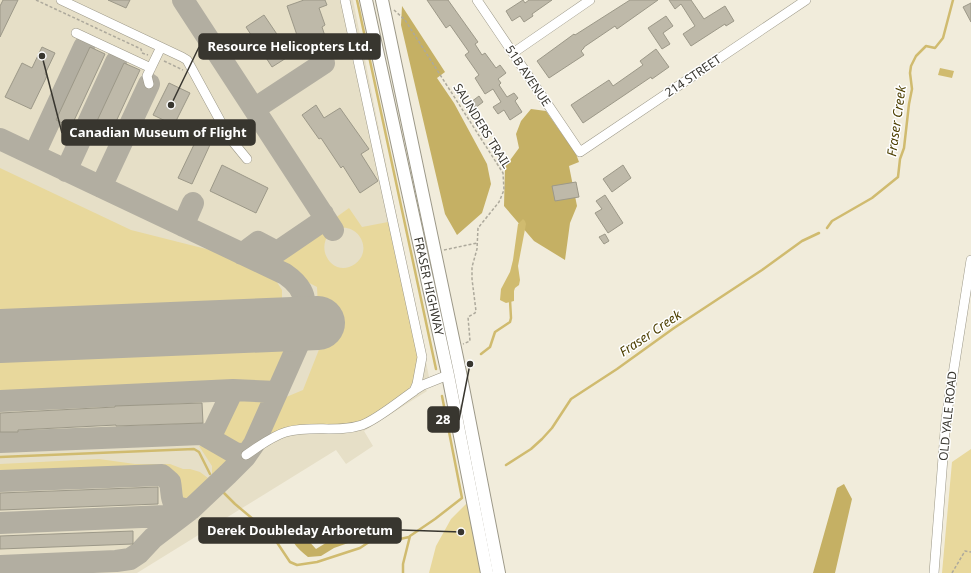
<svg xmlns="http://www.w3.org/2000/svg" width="971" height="573" font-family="'Noto Sans',sans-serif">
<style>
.built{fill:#e6dfc7}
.green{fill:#e8d89c}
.forest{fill:#c5b064}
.water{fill:#d0bb6f}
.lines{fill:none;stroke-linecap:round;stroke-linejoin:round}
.stream{stroke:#d0bb6f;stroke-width:2.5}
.taxiway{stroke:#b2aea1;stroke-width:22}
.runway{stroke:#b2aea1;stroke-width:54}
.building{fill:#beb9a9;stroke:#9c9888}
.minor-casing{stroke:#9c9888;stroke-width:10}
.major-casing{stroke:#9c9888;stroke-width:14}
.path{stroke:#ada99c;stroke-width:1.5;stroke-dasharray:3 2;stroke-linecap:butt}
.minor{stroke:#fff;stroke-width:9}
.major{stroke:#fff;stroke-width:12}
.labels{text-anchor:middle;stroke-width:3;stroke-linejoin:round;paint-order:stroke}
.street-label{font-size:12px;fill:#38362f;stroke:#fff}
.water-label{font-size:13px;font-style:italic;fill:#4d3f00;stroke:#fff}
.leader{fill:none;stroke:#38362f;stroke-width:1.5}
.callout-dot{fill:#38362f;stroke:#fff;stroke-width:1.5}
.callout{fill:#38362f;stroke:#38362f;stroke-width:1.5}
.callout-label{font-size:13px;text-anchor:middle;font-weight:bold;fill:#fff}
</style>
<rect width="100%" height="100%" fill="#f1ecdb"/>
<!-- built -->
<path class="built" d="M0,0h353l76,377 -8,5 6,9 -63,40 9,15 -27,18 -10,-14 -199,123h-137z"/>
<!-- green -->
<path class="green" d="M0,168l131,62 91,23 51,23 9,14v12l-9,9 -273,12z
M349,208l13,19 26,-5 30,136 -3,21 -8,13 -44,30 -58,6 -44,14 18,-42 24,-10 17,-43 -3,-60 -42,-22 1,-7 48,-31 5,7c-14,18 6,44 26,30 19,-14 3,-43 -19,-35l-5,-8z
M274,339l11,9c1,9 -5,35 -14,38 -6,3 -27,1 -35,1l-236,10v-47z
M267,396l3,3 -23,48 -13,1 -10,-6 -3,-10 16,-34z
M210,444l23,17 -8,10 -36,33c-18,2 -13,-13 -18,-23 -2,-5 -5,-7 -9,-9l-162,7v-15l99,-5 36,5h35l13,5h7l10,3 8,6 4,-3v-9l-13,-20z
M971,449v124h-29l10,-111z
M470,500l17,73h-58l7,-27 15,-27z"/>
<!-- forest -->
<path class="forest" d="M402,6l43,66 -8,6 17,25 33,61 4,20 -9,29 -25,22 -12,-21 -44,-189z
M531,109l15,2 30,43 3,8 -10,4 8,40 -7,17 -5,37 -31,-19 -30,-35 1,-39 14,-19 -3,-14 5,-13z
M844,484l8,15 -17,74h-22l24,-85z
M380,519l20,4 -2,12 -47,7 -17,6 -13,8 -13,1c-17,-14 -16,-16 -19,-37h6l11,18 10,11 26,-16z"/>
<!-- water -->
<path class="water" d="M940,68l14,3 -2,7 -14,-3z
M523,219l2,2 1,3 -8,42 2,14 -1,5 -4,3 -1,3v10l-8,2 -6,-3 1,-11 9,-17 3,-12 5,-36z"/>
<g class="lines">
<!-- stream -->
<path class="stream" d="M357,0l79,369
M827,228l5,-7 40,-23 26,-21 2,-18 4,-11 5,-44 3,-15 -2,-16 1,-7 5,-10 10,-10 9,2 8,-10 10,-38
M481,354l9,-7 5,-15 15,-10 1,-4 -1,-18
M0,457l194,-8 5,3 11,22
M506,465l25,-16 11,-10 10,-11 19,-29 46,-30 57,-41 88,-58 40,-29 17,-8
M222,491l13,13 37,31 18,27 7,3 20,-3 43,-14 12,-8 19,1 18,-4
M403,573v-9l7,-28 25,-17 27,-21 -20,-102"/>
<!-- taxiway -->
<path class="taxiway" d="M183,0l150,230
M254,109l70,-46
M0,139l285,135c13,9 24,22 17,38 -2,3 -3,6 -6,8 -4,2 -9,3 -13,4
M34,155l50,-108
M66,171l50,-109
M101,187l48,-103
M183,226l10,-23
M242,254l16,-12 19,10 47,-32 -1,-6
M0,401l233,-11 44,2
M210,438l23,-48
M0,442l202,-8 33,19 11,2
M0,481l162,-6 8,7c3,15 -2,28 21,27
M0,523l165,-7 19,-3
M0,566l116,-5 14,-2 9,-6 14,-15 38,-29 37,-35 17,-17 9,-13 44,-99 1,-7 -4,-9 -12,-5"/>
<!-- runway -->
<path class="runway" d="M0,336l318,-13"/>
</g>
<!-- building -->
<path class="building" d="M3,0h15l-18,37v-31z
M108,0h22l-4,8z
M304,0h21l2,5 -8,3 6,17 -3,2 3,9 -25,8 -13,-38z
M427,0h21l30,42 -3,2 7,11 3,-2 11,15 4,-3 6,8 -8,6 3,4 -2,2 8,12 7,-4 4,5 -3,3 7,11 -12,8 -6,-10 -6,4 -5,-7 8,-5 -8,-13 -8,5 -10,-16 4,-3 -14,-20 4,-3 -19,-27 -4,3z
M523,0l2,3 4,-3h23l-20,14 1,2 -9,6 -4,-6 -8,5 -6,-10z
M630,0h28l-41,29 -2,-3 -31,21v1l-3,3 3,4 -35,23 -12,-17 37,-27 1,1z
M669,0h22l13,19 21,-13 9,15 -8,5 -1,-2 -34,22 -8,-12 12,-8 -14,-22 -6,5z
M971,3v19l-8,-15z
M264,15l27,40 -19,12 -26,-40z
M666,16l7,10 -10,7 7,11 -8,5 -14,-21z
M42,47l13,6 -10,21 2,2 -16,33 -26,-12 17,-34 10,5z
M90,47l15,7 -34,73 -15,-7z
M656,49l13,18 -17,12 -1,-2 -25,17 -43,29 -12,-18 38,-25 4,6 30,-21 -3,-4z
M124,63l16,7 -34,73 -16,-7z
M169,83l21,10 -16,32 -21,-10z
M479,96l4,6 -8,6 -4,-6z
M316,105l8,13 16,-10 29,41 -8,5 17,27 -18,12 -17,-27 -2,2 -20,-30 -2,1 -17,-24z
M201,130l13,6 -22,48 -14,-6z
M222,165l46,23 -12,25 -46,-22z
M623,165l8,13 -19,14 -9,-13z
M576,182l3,15 -24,4 -3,-15z
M605,195l18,28 -15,10 -13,-20 7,-4 -6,-8z
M605,234l4,7 -5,3 -5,-7z
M202,403l1,20 -87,3v-1l-98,5v2h-18v-19l115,-6v-1z
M158,487v17l-158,6v-17z
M133,531v13l-133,5v-13z"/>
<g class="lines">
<defs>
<path id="minor" d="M61,0l121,57 5,3 42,77 18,22
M477,0l103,152 226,-152
M76,33l75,35
M513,53l77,-53
M149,84l-2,-8 14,-29
M415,390l8,-5 25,-10
M246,455c12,-8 26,-19 40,-23 25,-7 52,1 76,-7 16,-6 37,-24 52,-34l3,-7 5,-27 -77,-357
M934,573l12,-154 25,-159"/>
<g id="major">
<path id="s1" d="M366,0l82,375 39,198"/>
<path d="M382,0l78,372 39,201"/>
</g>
</defs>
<!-- minor casing -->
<use href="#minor" class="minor-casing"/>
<!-- major casing -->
<use href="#major" class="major-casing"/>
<!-- path -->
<path class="path" d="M36,0l105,49 1,4 6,2
M394,10l11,10 98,153 1,17 -5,12 -21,26 -1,21 -5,18v12l4,32 -1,2 -7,4 2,24 -7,3
M164,61l19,9
M444,250l33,-7
M952,573l13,-22 6,1"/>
<!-- minor -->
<use href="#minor" class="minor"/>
<!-- major -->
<use href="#major" class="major"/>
</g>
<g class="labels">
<!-- street labels -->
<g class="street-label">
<text transform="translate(528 76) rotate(56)" y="4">51B AVENUE</text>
<text transform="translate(693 76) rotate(-34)" y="4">214 STREET</text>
<text transform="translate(482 126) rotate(58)" y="4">SAUNDERS TRAIL</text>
<text dy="4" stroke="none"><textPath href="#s1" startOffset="293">FRASER HIGHWAY</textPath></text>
<text transform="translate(948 416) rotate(-84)" y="4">OLD YALE ROAD</text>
</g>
<!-- water labels -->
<g class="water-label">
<text transform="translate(896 121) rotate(-82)" y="5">Fraser Creek</text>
<text transform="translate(650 333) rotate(-34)" y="5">Fraser Creek</text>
</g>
</g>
<!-- callouts -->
<path class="leader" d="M171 105L199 47M42 56L62 133M470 364L459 420M461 532L401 530"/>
<g class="callout-dot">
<circle cx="171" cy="105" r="4"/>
<circle cx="42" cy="56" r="4"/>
<circle cx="470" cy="364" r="4"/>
<circle cx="461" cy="532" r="4"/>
</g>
<g class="callout">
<rect x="199" y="34" width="181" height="25" rx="4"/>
<rect x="62" y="120" width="193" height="25" rx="4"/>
<rect x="428" y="407" width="31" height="25" rx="4"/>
<rect x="199" y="518" width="202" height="25" rx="4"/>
</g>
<g class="callout-label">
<text x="290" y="51">Resource Helicopters Ltd.</text>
<text x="158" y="137">Canadian Museum of Flight</text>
<text x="443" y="424">28</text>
<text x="300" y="535">Derek Doubleday Arboretum</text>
</g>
</svg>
